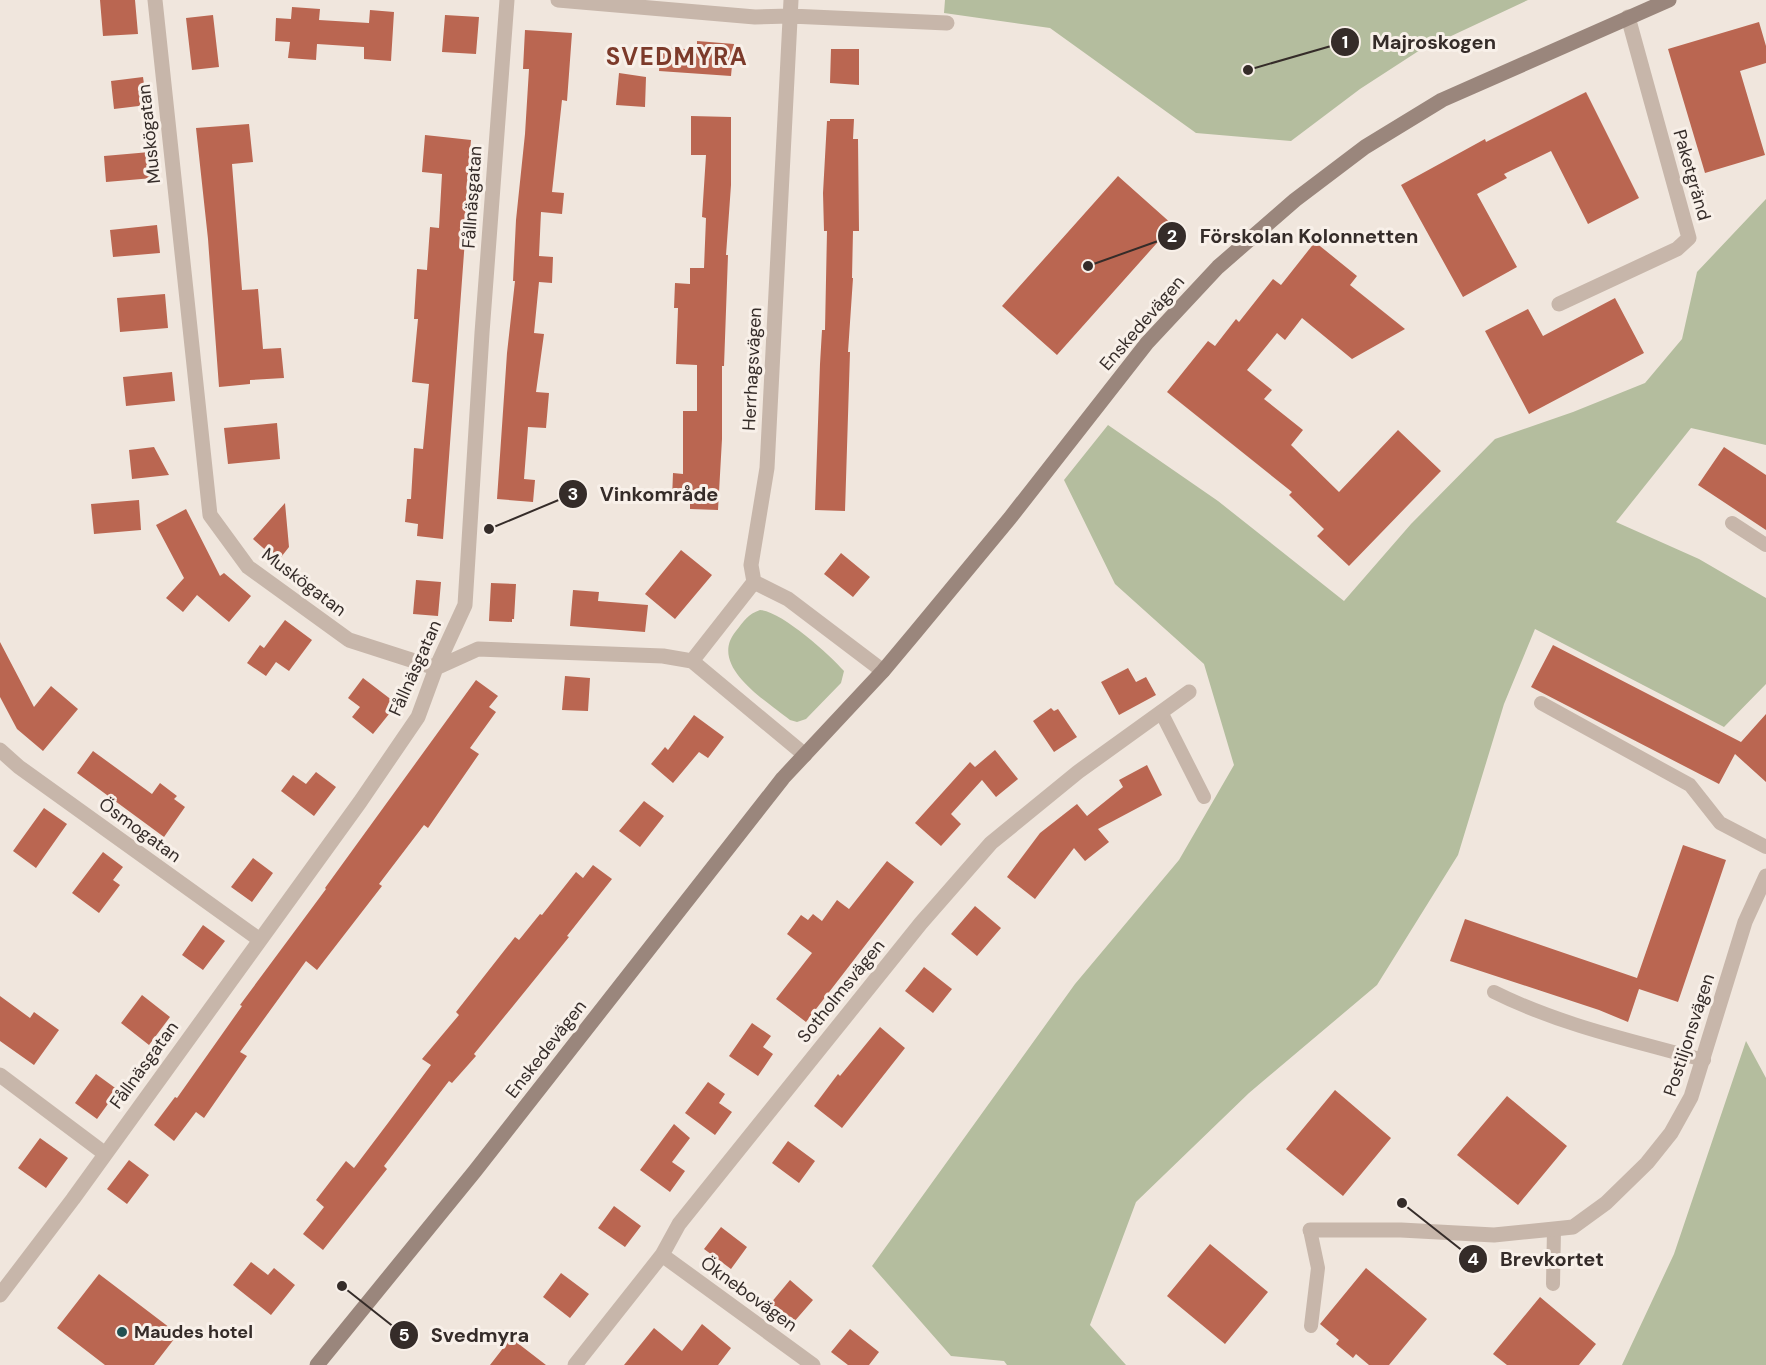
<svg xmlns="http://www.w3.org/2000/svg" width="1766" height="1365" font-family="'DM Sans',sans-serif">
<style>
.green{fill:#b4bd9e}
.building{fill:#ba6651}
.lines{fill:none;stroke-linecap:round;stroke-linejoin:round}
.lane{stroke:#c7b6aa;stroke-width:14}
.street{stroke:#c7b6aa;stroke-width:15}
.secondary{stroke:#9a867c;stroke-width:15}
.poi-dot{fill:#225152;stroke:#f8f0e9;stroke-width:2}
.labels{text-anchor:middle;stroke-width:6;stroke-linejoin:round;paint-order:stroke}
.street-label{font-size:18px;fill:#352c29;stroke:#f8f0e9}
.poi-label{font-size:18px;font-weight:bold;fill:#352c29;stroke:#f8f0e9;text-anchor:start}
.district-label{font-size:24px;font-weight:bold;letter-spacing:1.5px;fill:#7c3a2a;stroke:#f8f0e9}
.leader{fill:none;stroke:#352c29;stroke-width:2}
.callout-dot{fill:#352c29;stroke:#f8f0e9;stroke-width:2}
.mark-label{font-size:18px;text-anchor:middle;font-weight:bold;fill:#fff}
.callout-label{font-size:20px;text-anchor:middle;font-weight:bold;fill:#352c29;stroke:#f8f0e9;stroke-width:6;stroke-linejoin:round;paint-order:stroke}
</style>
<rect width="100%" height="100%" fill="#f0e6dd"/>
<!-- green -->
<path class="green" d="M945,0h583l-111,52 -57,37 -69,52 -95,-8 -146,-105 -106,-15z
M1766,199v246l-75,-17 -75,94 83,37 67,39v86l-42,43 -189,-98 -31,75 -46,151 -81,130 -128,108 -113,109 -46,123 36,40h-119l-3,-4 -53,-5 -79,-90 203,-282 104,-124 55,-95 -30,-101 -89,-80 -51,-104 44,-55 110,76 126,100 67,-77 84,-85 78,-27 72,-29 37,-44 15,-67z
M760,610c21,1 69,44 84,61l-3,12 -35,36 -9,3 -7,-2c-23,-19 -83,-54 -54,-89 8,-10 12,-17 24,-21z
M1746,1041l20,37v287h-144l52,-111z"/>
<!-- building -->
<path class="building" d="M100,0h35l3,34 -35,2z
M292,7l28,2 -1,11 50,3 1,-13 24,2 -3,49 -27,-2v-12l-47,-3 -1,16 -28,-2 2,-16 -15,-1 1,-23 15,1z
M213,15l6,52 -27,3 -6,-52z
M445,15l34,2 -3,37 -34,-2z
M1759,22l7,24v17l-26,8 25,84 -60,18 -37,-124z
M525,30l47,3 -5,68 -5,-1 -10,92 12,1 -2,21 -21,-2 -2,44 14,1 -1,26 -13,-1 -5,51 10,1 -8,58 13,1 -3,35 -18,-1 -4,52 11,1 -2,22 -36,-3 10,-146 8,-72h-2l3,-61 9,-86 4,-65h-6z
M697,41l37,3 -3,32 -72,-5 2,-24 36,3z
M831,49h28v36l-29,-2z
M619,73l27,4 -1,30 -29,-2z
M143,77l4,28 -33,4 -3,-28z
M1586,92l53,106 -51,26 -37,-73 -47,23 3,4 -30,16 40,73 -54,30 -62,-112 84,-46 1,3z
M691,116l40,1v68l-5,70h2l-4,111h-2v73l-4,71 -28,-1v-9l-18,-1 1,-26 10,1v-63h14v-46l-21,-1 2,-56h-4l1,-25 15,1v-16h14l2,-50 -4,-1 4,-62h-15z
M830,119h24l-1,20h5l1,92h-6l-1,47h1l-5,74h2l-5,159 -30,-1 5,-146 2,-34h3l2,-99h-3l-1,-38 4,-72h3z
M249,124l4,38 -21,2 10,126 16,-1 5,60 18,-1 3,30 -34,2v4l-31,3 -11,-148 -12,-111z
M425,135l46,5 -6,72h2l-24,327 -26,-3 1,-12 -13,-2 2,-23h4l3,-51 9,1 6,-65 -17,-2 6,-63h-4l3,-50 10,1 3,-43 9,1 3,-54 -20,-2z
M150,152l3,26 -47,4 -2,-26z
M1118,176l55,49 -116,130 -55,-49z
M157,225l3,28 -47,4 -3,-27z
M1315,242l42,34 -7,9 55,44 -53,30 -50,-41 -17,22 -8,-7 -30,37 25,20 -8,9 39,31 -12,15 48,47 59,-62 43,41 -92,95 -32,-30 7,-7 -35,-34 3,-3 -125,-100 41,-51 7,5 21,-27 3,3 34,-43 8,6z
M165,294l3,34 -48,4 -3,-34z
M1615,298l29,55 -115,61 -44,-83 43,-22 15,27z
M172,372l3,29 -49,5 -3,-29z
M277,423l3,36 -52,5 -4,-36z
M154,447l15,28 -37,4 -3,-29z
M1724,447l42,28v55l-68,-45z
M139,500l2,30 -47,4 -3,-30z
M285,503l4,44 -11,14 -25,-22z
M186,509l34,67 4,-3 27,23 -22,26 -32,-27 -14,17 -17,-14 18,-20 -28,-53z
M681,550l31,25 -37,44 -30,-25z
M841,553l29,24 -17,20 -29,-23z
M416,580l25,2 -3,34 -25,-2z
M491,583l25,1 -2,35h-2v3l-23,-1z
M573,590l26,2 -1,9 50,4 -3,27 -75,-6z
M285,620l27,20 -23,31 -13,-9 -10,14 -19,-13 13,-18 4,3z
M0,642l34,65 17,-21 27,23 -35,42 -26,-22 -17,-32z
M1553,645l188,97 25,-28v68l-31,-28 -16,30 -188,-97z
M1128,668l8,14 10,-5 10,18 -37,20 -18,-33z
M565,676l25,2 -2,33 -26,-1z
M363,678l34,26 -24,30 -21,-17 8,-10 -12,-9z
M476,680l22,16 -9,11 7,5 -26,36 9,6 -51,74 -4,-3 -45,59 3,2 -65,84 -11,-9 -66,91 7,4 -43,62 -8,-6 -22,29 -20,-16 21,-28 2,1 65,-92 -2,-1 86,-116 -1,-1z
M1051,708l3,3 4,-2 19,28 -23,15 -21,-31z
M694,715l30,22 -16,21 -9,-6 -26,31 -22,-19 14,-17 3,3z
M995,750l23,29 -22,18 -14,-17 -31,34 10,10 -20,22 -26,-23 55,-61 5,5z
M93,751l59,43 8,-11 17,13 -3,3 11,8 -21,30 -87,-64z
M1147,765l15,30 -64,34 11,13 -24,19 -11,-13 -39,51 -28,-22 33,-44 37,-29 10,12 36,-29 -4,-7z
M316,772l20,15 -22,29 -33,-25 12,-16 13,9z
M644,801l20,15 -24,31 -21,-16z
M44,808l23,16 -31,44 -23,-17z
M1683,845l43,15 -48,142 -39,-13 -11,33 -29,-12 -149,-49 15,-42 172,59z
M103,852l20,15 -10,13 7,5 -21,28 -27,-20z
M253,858l20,15 -21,29 -21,-15z
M887,861l27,21 -108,140 -30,-23 36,-46 -25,-19 14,-19 7,5 5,-6 9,7 15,-21 12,9z
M593,865l19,14 -45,57 2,1 -95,117 2,2 -24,27 -3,-2 -65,85 3,3 -64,81 -20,-16 21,-27 -8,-7 30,-39 8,7 34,-45 43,-58 -9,-6 37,-44 -3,-3 59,-75 4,3 21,-26 2,1 34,-43 7,6z
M975,906l26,22 -24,28 -26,-22z
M203,925l22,16 -22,29 -21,-15z
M924,967l28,22 -19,24 -28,-22z
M142,995l28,22 -21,28 -28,-22z
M0,996l30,22 4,-6 25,18 -25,35 -34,-24z
M752,1023l19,13 -8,11 10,7 -15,22 -29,-20z
M880,1027l25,21 -63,80 -28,-22 24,-32 2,2z
M96,1074l22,16 -21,29 -22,-16z
M708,1082l17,12 -6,9 13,9 -17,23 -30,-22z
M1335,1090l56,48 -48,58 -57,-47z
M1507,1096l60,50 -49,59 -61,-50z
M674,1124l16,14 -18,24 13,9 -15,21 -30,-22z
M40,1138l28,20 -22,30 -28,-20z
M788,1141l27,20 -16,22 -27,-20z
M129,1160l20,15 -22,29 -20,-15z
M614,1206l27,20 -16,21 -27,-19z
M721,1227l26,20 -16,22 -27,-20z
M1210,1244l58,48 -43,52 -58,-48z
M251,1262l17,13 6,-7 21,17 -24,30 -38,-30z
M1366,1268l61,51 -38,46h-20l-13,-11 -3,4 -17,-14 3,-4 -19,-16z
M561,1273l28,21 -19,24 -27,-21z
M99,1274l79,60 -24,31h-49l-48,-37z
M790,1280l23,20 -20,23 -23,-19z
M1540,1297l56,47 -17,21h-72l-14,-11z
M702,1324l29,24 -13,17h-94l30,-37 28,23z
M850,1329l29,23 -10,13h-21l-17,-13z
M511,1338l35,27h-56z"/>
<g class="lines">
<!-- lane -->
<path class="lane" d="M1732,523l34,22
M1541,703l149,82 30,38 46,24
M1161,712l43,85
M1494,992c66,33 139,49 210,68
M1310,1230l8,38 -7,58
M1553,1284l1,-55"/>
<!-- street -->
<path class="street" d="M155,0l55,515 38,52 101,73 87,28 42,-19 185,7 29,5 113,94
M558,0l197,17 35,-1 157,7
M1559,304l118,-55 12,-11 -61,-221
M754,582l-3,-17 16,-97 24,-468
M754,582l34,17 95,72
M692,661l62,-79
M0,750l19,17 241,173
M0,1075l104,78
M1310,1230h91l93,5 60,-6 19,-2 33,-24 41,-40 24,-30 20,-36 54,-175 21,-46
M662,1255l151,110
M0,1295l73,-96 287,-397 58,-85 18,-49 29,-63 17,-272 25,-333
M575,1365l87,-110 17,-31 242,-301 70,-80 87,-71 111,-80"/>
<!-- secondary -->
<path class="secondary" d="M317,1365l158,-194 308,-393 100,-107 31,-37 96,-116 137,-175 71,-76 77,-67 70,-53 77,-47 227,-100"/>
</g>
<!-- markers -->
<circle class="poi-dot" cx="122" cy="1332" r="6"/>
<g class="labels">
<!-- street labels -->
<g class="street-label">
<text transform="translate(149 134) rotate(-96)" y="6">Muskögatan</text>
<text transform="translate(1692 175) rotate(74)" y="6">Paketgränd</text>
<text transform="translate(472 197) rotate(-86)" y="6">Fållnäsgatan</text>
<text transform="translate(1142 323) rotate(-49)" y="6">Enskedevägen</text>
<text transform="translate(752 369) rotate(-87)" y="6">Herrhagsvägen</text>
<text transform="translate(304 582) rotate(37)" y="6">Muskögatan</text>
<text transform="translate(415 668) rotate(-66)" y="6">Fållnäsgatan</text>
<text transform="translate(140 830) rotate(36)" y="6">Ösmogatan</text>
<text transform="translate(841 991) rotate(-51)" y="6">Sotholmsvägen</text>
<text transform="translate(1689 1035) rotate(-72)" y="6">Postiljonsvägen</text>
<text transform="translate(546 1049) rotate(-52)" y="6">Enskedevägen</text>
<text transform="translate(144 1065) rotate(-54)" y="6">Fållnäsgatan</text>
<text transform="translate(749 1294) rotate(36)" y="6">Öknebovägen</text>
</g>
<!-- poi labels -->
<g class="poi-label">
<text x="134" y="1338">Maudes hotel</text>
</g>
<!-- district labels -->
<g class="district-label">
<text x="677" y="65">SVEDMYRA</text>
</g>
</g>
<!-- callouts -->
<path class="leader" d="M1248 70L1345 42M1088 266L1172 236M489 529L573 494M1402 1203L1473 1259M342 1286L404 1335"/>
<g class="callout-dot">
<circle cx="1248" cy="70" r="6"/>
<circle cx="1088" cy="266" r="6"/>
<circle cx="489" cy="529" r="6"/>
<circle cx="1402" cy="1203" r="6"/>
<circle cx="342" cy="1286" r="6"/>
<circle cx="1345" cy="42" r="15"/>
<circle cx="1172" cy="236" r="15"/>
<circle cx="573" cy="494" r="15"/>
<circle cx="1473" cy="1259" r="15"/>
<circle cx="404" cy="1335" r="15"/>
</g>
<g class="mark-label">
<text x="1345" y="48">1</text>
<text x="1172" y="242">2</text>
<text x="573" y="500">3</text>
<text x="1473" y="1265">4</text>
<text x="404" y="1341">5</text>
</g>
<g class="callout-label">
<text x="1434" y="49">Majroskogen</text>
<text x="1309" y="243">Förskolan Kolonnetten</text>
<text x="659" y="501">Vinkområde</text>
<text x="1552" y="1266">Brevkortet</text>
<text x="480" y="1342">Svedmyra</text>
</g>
</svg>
